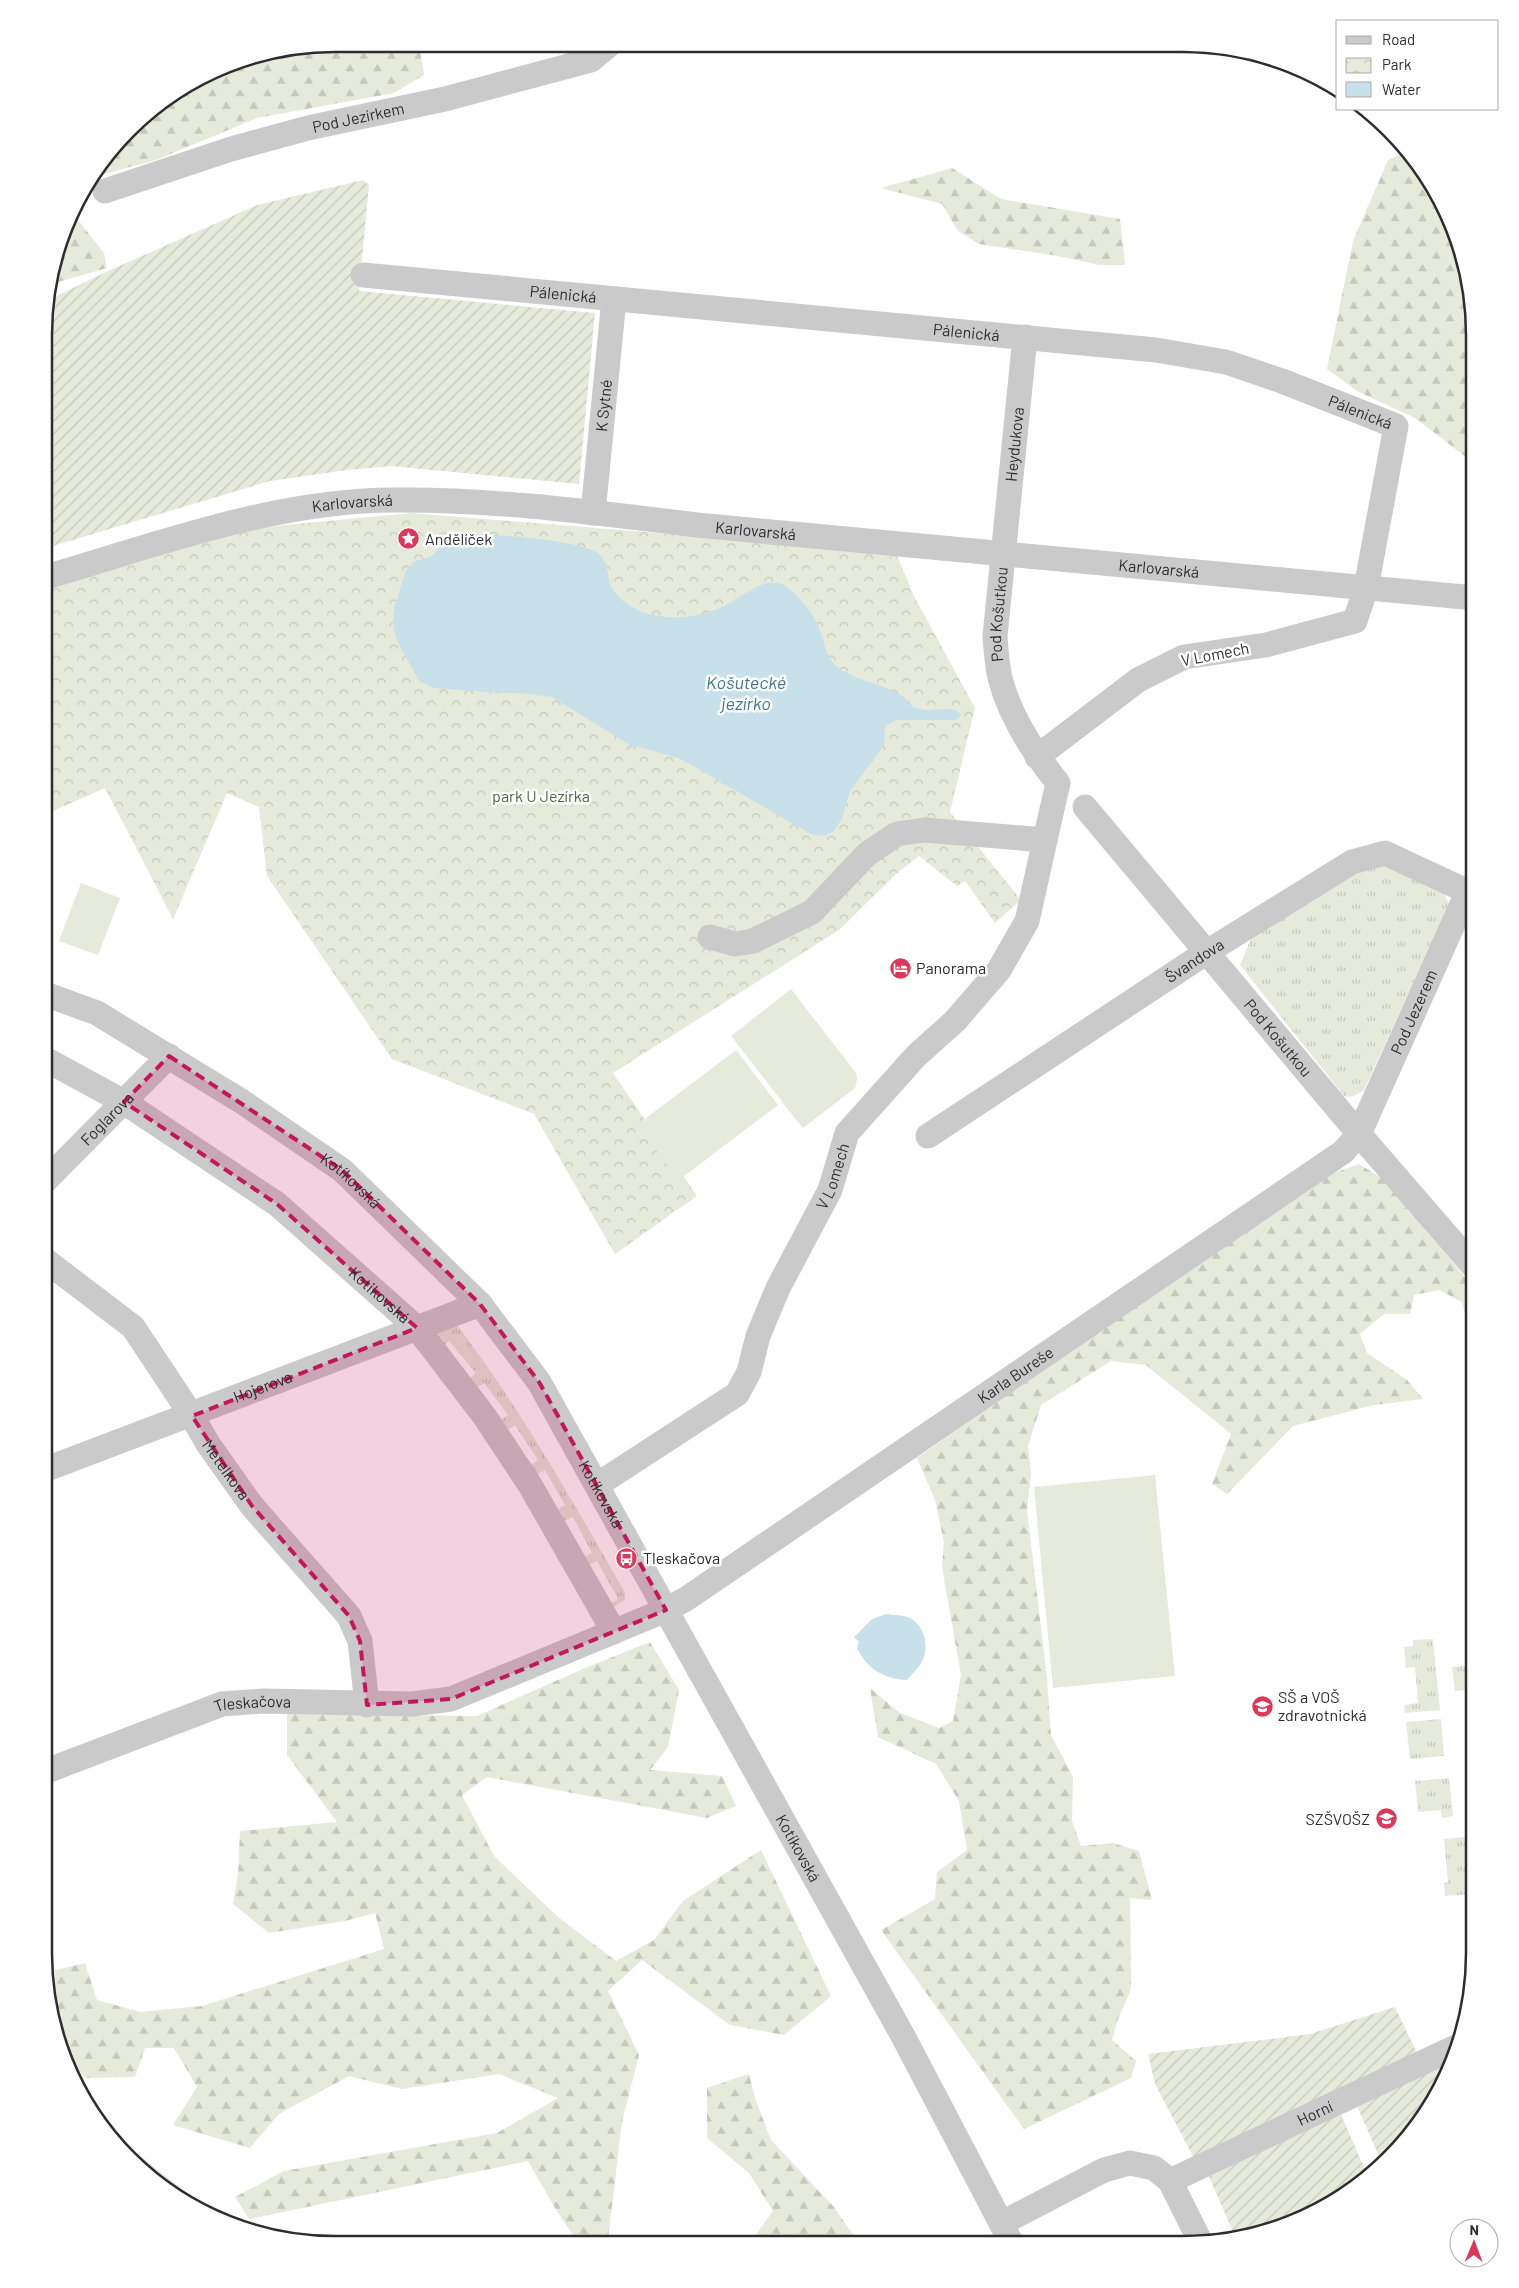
<svg xmlns="http://www.w3.org/2000/svg" width="1519" height="2288" font-family="Barlow,sans-serif">
<style>
.grass{fill:url(#grass-tufts)}
.forest{fill:url(#forest-firs)}
.park{fill:url(#park-crowns)}
.garden{fill:url(#garden-furrows)}
.pitch{fill:#e5eadb}
.water{fill:#c8e0e9}
.lines{fill:none;stroke-linecap:round;stroke-linejoin:round}
.minor{stroke:#cacaca;stroke-width:25}
.marked{fill:#c2185b;fill-opacity:0.2;stroke:#c2185b;stroke-width:4;stroke-dasharray:10 6;stroke-linejoin:round}
.labels{text-anchor:middle;stroke-width:5;stroke-linejoin:round;paint-order:stroke}
.street-label{font-size:16px;fill:#2d2d2d;stroke:#fff}
.poi-label{font-size:16px;fill:#2d2d2d;stroke:#fff;text-anchor:start}
.park-label{font-size:16px;fill:#55653d;stroke:#fff}
.water-label{font-size:18px;font-style:italic;fill:#417789;stroke:#fff}
.rim{fill:none;stroke:#2d2d2d;stroke-width:2.5}
</style>
<defs>
<pattern id="grass-tufts" width="24" height="20" patternUnits="userSpaceOnUse" patternTransform="scale(1.25)"><rect width="24" height="20" fill="#e5eadb"/><path d="M3 7l-1-3M5 7V3M7 7l1-3M15 17l-1-3M17 17v-4M19 17l1-3" fill="none" stroke="#c5c9bc"/></pattern>
<pattern id="forest-firs" width="22" height="20" patternUnits="userSpaceOnUse" patternTransform="scale(1.25)"><rect width="22" height="20" fill="#e5eadb"/><path d="M5 1l3.5 6h-7zM16 11l3.5 6h-7z" fill="#c5c9bc"/></pattern>
<pattern id="park-crowns" width="20" height="18" patternUnits="userSpaceOnUse" patternTransform="scale(1.25)"><rect width="20" height="18" fill="#e5eadb"/><path d="M2 6a3 3 0 1 1 6 0M12 15a3 3 0 1 1 6 0" fill="none" stroke="#c5c9bc"/></pattern>
<pattern id="garden-furrows" width="10" height="10" patternUnits="userSpaceOnUse" patternTransform="scale(1.25)"><rect width="10" height="10" fill="#e5eadb"/><path d="M-1 1l2-2M0 10L10 0M9 11l2-2" fill="none" stroke="#c5c9bc"/></pattern>
</defs>
<rect width="100%" height="100%" fill="#fff"/>
<!-- grass -->
<path class="grass" d="M1386,864l57,27 6,13 -85,186c-7,5 -12,8 -20,6l-104,-131 12,-29 107,-65z
M1475,1297v39h-4l-9,-34z
M454,1321c65,85 117,177 170,270l1,9 -16,10 1,-6 8,-5 -21,-38 -14,7 -4,-8 13,-7 -19,-36 -14,7 -6,-12 12,-7 -20,-35 -13,7 -6,-9 12,-8 -23,-35 -12,8 -7,-9 12,-9 -24,-32 -12,8 -7,-9 11,-9 -27,-32 -7,6 -9,-10z
M1433,1639l7,71 -35,3 -1,-8 14,-2 -3,-36 -9,1 -2,-21 9,-1v-6z
M1475,1665v24l-20,2 -3,-24z
M1441,1719l3,37 -34,3 -4,-37z
M1449,1778l4,38 -11,2 -1,-8 -23,2 -3,-31z
M1475,1836v58l-30,2 -1,-13 4,-1 -4,-43z
M100,2124l92,73 7,11 -41,-24 -54,-54z"/>
<!-- forest -->
<path class="forest" d="M335,44h84l5,31 -30,18 -137,25 -101,42 -63,17 50,-61 98,-57z
M1408,151l7,7 38,65 22,112v126l-9,-4 -51,-39 -58,-27 -30,-22 26,-128 35,-81z
M952,168l49,31 119,20 5,46h-26l-41,-9 -79,-12 -21,-13 -16,-27 -61,-16z
M74,215l30,38 3,15 -56,16z
M1359,1164l26,16 90,109v8l-13,5 -23,-12 -25,5 -4,19h-26l-24,20 7,19 40,27 16,19 -49,6 -81,21 -66,68 -15,-10 19,-50 -85,-69 -35,-4 -70,44 -13,41 3,28 -4,36 20,168 4,57 22,42 -1,44 9,25 32,-3 26,8 13,49 -22,-2 1,91 -13,30 -6,21 24,21 -5,17 -107,51 -143,-199 54,-31 2,-27 30,-22 -8,-49 -23,-37 -58,-27 -8,-49 30,25 39,15 14,-7 8,-46 -19,-108 2,-25 -9,-42 -18,-42 403,-280z
M650,1642l29,48 -11,57 -18,23 72,6 14,30 -29,12 -220,-41 -25,18 32,61 64,61 58,44 38,-21 29,-39 78,-51 70,146 -47,39 -54,-10 -88,-65 -34,31 31,64 -17,67 -14,117 2,4h-32l-23,-35 -27,-47 -279,58 -14,-22 49,-26 213,-38 61,-35 -59,-24 -97,15 -53,-13 -70,38 -29,34 -77,-23 24,-38 -23,-39h-29l-10,29 -49,1 -21,-20 -17,-86 37,-9 12,37 43,12 62,-6 182,-57 -9,-36 -30,8 -76,12 -36,-29 5,-30 2,-43 97,-9 -50,-67v-41l190,2 108,-48z
M749,2074l6,24 16,42 62,66 26,37h-109l23,-32 -24,-38 -42,-35v-50z"/>
<!-- park -->
<path class="park" d="M411,513l308,25 178,18 18,42 60,110 -25,104 71,88 -26,23 -30,-42 -8,5 -38,-30 -24,19 -56,55 -226,143 84,123 -82,58 -81,-140 -142,-55 -125,-183 -8,-69 -32,-14 -54,126 -68,-131 -59,26v-229l197,-56z"/>
<!-- garden -->
<path class="garden" d="M363,180l6,5 -10,106 236,22 -16,171 -188,-18 -44,4 -77,11 -224,67v-247l60,-29 151,-67z
M1395,2007l22,46 -221,109 -41,-78 -7,-30 162,-20z
M1439,2063l5,13 -29,54 -33,33 -26,-59z
M1340,2112l28,65 -7,7 -65,38 -62,12 -25,-57z"/>
<!-- pitch -->
<path class="pitch" d="M81,883l39,15 -22,57 -39,-14z
M791,989l65,84 1,7 -2,8 -52,40 -22,-27 2,-2 -2,1 -50,-64z
M736,1050l42,55 -99,75 -42,-55z
M1155,1475l20,201 -122,12 -19,-201z"/>
<!-- water -->
<path class="water" d="M477,534c23,1 107,6 122,20 11,10 7,23 13,34 7,12 23,23 37,26 24,7 54,3 77,-9 13,-6 35,-26 51,-22 7,1 14,7 19,12 10,10 18,20 23,33 7,17 6,32 23,42 17,11 39,14 56,23 11,7 10,15 28,17 10,1 29,-5 35,5l-4,5h-61l-11,6 -1,19 -34,46 -8,27 -8,13 -10,5 -13,-2 -130,-75 -38,-11 -10,-1 -81,-50 -30,-4h-22l-66,-5 -15,-7 -23,-42 -3,-16 1,-15 12,-37 7,-9 19,-6 8,-9 10,-2z
M886,1614c8,1 17,1 24,4 14,7 18,26 14,39 -3,9 -11,16 -17,23 -23,-1 -40,-11 -50,-32l2,-6 -5,-5 18,-18z"/>
<g class="lines">
<!-- minor -->
<g class="minor">
<path id="s1" d="M105,191l126,-42 77,-21 137,-29 146,-39 18,-15"/>
<path id="s2" d="M363,275l793,75 70,12 56,19 114,45 -30,162 -11,33 -89,24 -82,12 -46,23 -101,77"/>
<path id="s3" d="M593,513l21,-214"/>
<path id="s4" d="M46,577c113,-33 230,-77 349,-77 101,-1 202,13 302,25l778,73"/>
<path id="s5" d="M1085,807l274,327 116,134"/>
<path id="s6" d="M710,937l25,7 18,-3 59,-29 55,-58 30,-20 27,-4 121,10 13,-57c-25,-31 -48,-66 -58,-105 -3,-13 -4,-28 -5,-42l30,-299"/>
<path id="s7" d="M45,994l52,19 144,88 101,69 138,134 59,78 364,654 109,208"/>
<path id="s8" d="M45,1059l79,43 153,102 140,124 68,89 45,68 84,147"/>
<path id="s9" d="M928,1136l279,-184 145,-90 33,-9 90,42"/>
<path id="s10" d="M45,1181l124,-125"/>
<path id="s11" d="M45,1260l88,67 59,89 16,28 44,62 97,110 11,25 7,64"/>
<path id="s12" d="M44,1470l436,-166"/>
<path id="s13" d="M597,1485l140,-91 12,-22 9,-36 20,-48 52,-98 17,-57 69,-77 39,-35 44,-51 28,-49 18,-81"/>
<path id="s14" d="M44,1772l178,-68 41,-3 149,3 39,-5 215,-89 20,-11 657,-447 16,-18 109,-243"/>
<path id="s15" d="M1170,2181l290,-136"/>
<path d="M1002,2223l102,-53 26,-7 24,5 16,13 30,60"/>
</g>
</g>
<!-- marked area -->
<path class="marked" d="M169,1056l173,114 138,134 59,78 127,228 -215,89 -84,6 -7,-64 -11,-25 -97,-110 -60,-90 225,-88 -140,-124 -153,-102z"/>
<!-- icons -->
<defs>
<symbol id="sight-disc" viewBox="-11 -11 22 22"><circle r="9.5" fill="#d93a5b" stroke="#fff"/><path d="M0-6L1.8-2.2L6-1.7L2.9 1.2L3.7 5.4L0 3.3L-3.7 5.4L-2.9 1.2L-6-1.7L-1.8-2.2Z" fill="#fff"/></symbol>
<symbol id="hotel-disc" viewBox="-11 -11 22 22"><circle r="9.5" fill="#d93a5b" stroke="#fff"/><path d="M-6-4.5h1.5V1H6V5H4.5V3h-9V5H-6ZM-4 0a1.8 1.8 0 1 1 3.6 0ZM.5 0V-2.5h3Q6-2.5 6 0Z" fill="#fff"/></symbol>
<symbol id="bus-disc" viewBox="-11 -11 22 22"><circle r="9.5" fill="#d93a5b" stroke="#fff"/><path d="M-5-6H5V4H4V6H2V4H-2V6H-4V4H-5ZM-3.5-4V0h7V-4ZM-3.5 1.2v1.5H-2V1.2ZM2 1.2v1.5H3.5V1.2Z" fill="#fff"/></symbol>
<symbol id="school-disc" viewBox="-11 -11 22 22"><circle r="9.5" fill="#d93a5b" stroke="#fff"/><path d="M0-5L7-2L0 1L-7-2ZM-4 1L0 2.5L4 1V4Q0 6-4 4Z" fill="#fff"/></symbol>
</defs>
<g fill-rule="evenodd">
<use href="#sight-disc" x="396" y="526" width="25" height="25"/>
<use href="#hotel-disc" x="888" y="956" width="25" height="25"/>
<use href="#bus-disc" x="614" y="1546" width="25" height="25"/>
<use href="#school-disc" x="1250" y="1694" width="25" height="25"/>
<use href="#school-disc" x="1374" y="1806" width="25" height="25"/>
</g>
<g class="labels">
<!-- street labels -->
<g class="street-label">
<text dy="6" stroke="none"><textPath href="#s1" startOffset="264">Pod Jezírkem</textPath></text>
<text dy="6" stroke="none"><textPath href="#s2" startOffset="201">Pálenická</textPath></text>
<text dy="6" stroke="none"><textPath href="#s2" startOffset="606">Pálenická</textPath></text>
<text dy="6" stroke="none"><textPath href="#s3" startOffset="108">K Sytné</textPath></text>
<text dy="6" stroke="none"><textPath href="#s2" startOffset="1011">Pálenická</textPath></text>
<text dy="6" stroke="none"><textPath href="#s6" startOffset="789">Heydukova</textPath></text>
<text dy="6" stroke="none"><textPath href="#s4" startOffset="316">Karlovarská</textPath></text>
<text dy="6" stroke="none"><textPath href="#s4" startOffset="721">Karlovarská</textPath></text>
<text dy="6" stroke="none"><textPath href="#s4" startOffset="1126">Karlovarská</textPath></text>
<text dy="6" stroke="none"><textPath href="#s6" startOffset="618">Pod Košutkou</textPath></text>
<text transform="translate(1215 654) rotate(-11)" y="6">V Lomech</text>
<text dy="6" stroke="none"><textPath href="#s9" startOffset="319">Švandova</textPath></text>
<text dy="6" stroke="none"><textPath href="#s14" startOffset="1628">Pod Jezerem</textPath></text>
<text dy="6" stroke="none"><textPath href="#s5" startOffset="301">Pod Košutkou</textPath></text>
<text dy="6" stroke="none"><textPath href="#s10" startOffset="88">Foglarova</textPath></text>
<text dy="6" stroke="none"><textPath href="#s13" startOffset="406">V Lomech</textPath></text>
<text dy="6" stroke="none"><textPath href="#s7" startOffset="360">Kotíkovská</textPath></text>
<text dy="6" stroke="none"><textPath href="#s8" startOffset="411">Kotikovská</textPath></text>
<text dy="6" stroke="none"><textPath href="#s14" startOffset="1074">Karla Bureše</textPath></text>
<text dy="6" stroke="none"><textPath href="#s12" startOffset="234">Hojerova</textPath></text>
<text dy="6" stroke="none"><textPath href="#s11" startOffset="281">Metelkova</textPath></text>
<text dy="6" stroke="none"><textPath href="#s7" startOffset="765">Kotíkovská</textPath></text>
<text dy="6" stroke="none"><textPath href="#s14" startOffset="221">Tleskačova</textPath></text>
<text dy="6" stroke="none"><textPath href="#s7" startOffset="1170">Kotíkovská</textPath></text>
<text dy="6" stroke="none"><textPath href="#s15" startOffset="160">Horní</textPath></text>
</g>
<!-- poi labels -->
<g class="poi-label">
<text x="425" y="545">Andělíček</text>
<text x="916" y="974">Panorama</text>
<text x="643" y="1564">Tleskačova</text>
<text x="1278" y="1703">SŠ a VOŠ<tspan x="1278" dy="18">zdravotnická</tspan></text>
<text x="1370" y="1825" text-anchor="end">SZŠVOŠZ</text>
</g>
<!-- park labels -->
<g class="park-label">
<text x="541" y="802">park U Jezírka</text>
</g>
<!-- water labels -->
<g class="water-label">
<text x="746" y="689">Košutecké<tspan x="746" dy="21">jezírko</tspan></text>
</g>
</g>
<!-- crop -->
<path d="M0 0H1519V2288H0ZM335 52H1183A283 283 0 0 1 1466 335V1953A283 283 0 0 1 1183 2236H335A283 283 0 0 1 52 1953V335A283 283 0 0 1 335 52Z" fill="#fff" fill-rule="evenodd"/>
<path class="rim" d="M335 52H1183A283 283 0 0 1 1466 335V1953A283 283 0 0 1 1183 2236H335A283 283 0 0 1 52 1953V335A283 283 0 0 1 335 52Z"/>
<!-- legend -->
<rect x="1336" y="20" width="162" height="90" fill="#ffffff" stroke="#ababab"/>
<rect x="1346" y="36" width="25" height="8" fill="#cacaca" stroke="#ababab"/>
<text x="1382" y="45" font-size="15" fill="#2d2d2d">Road</text>
<rect x="1346" y="58" width="25" height="15" fill="url(#park-crowns)" stroke="#ababab"/>
<text x="1382" y="70" font-size="15" fill="#2d2d2d">Park</text>
<rect x="1346" y="82" width="25" height="15" fill="#c8e0e9" stroke="#ababab"/>
<text x="1382" y="95" font-size="15" fill="#2d2d2d">Water</text>
<!-- north arrow -->
<g transform="translate(1474 2243) rotate(1)"><circle r="24" fill="#ffffff" stroke="#ababab"/>
<path d="M0-4L9 19L0 12L-9 19Z" fill="#d93a5b"/>
<text y="-8" font-size="14" font-weight="bold" text-anchor="middle" fill="#2d2d2d">N</text>
</g>
</svg>
